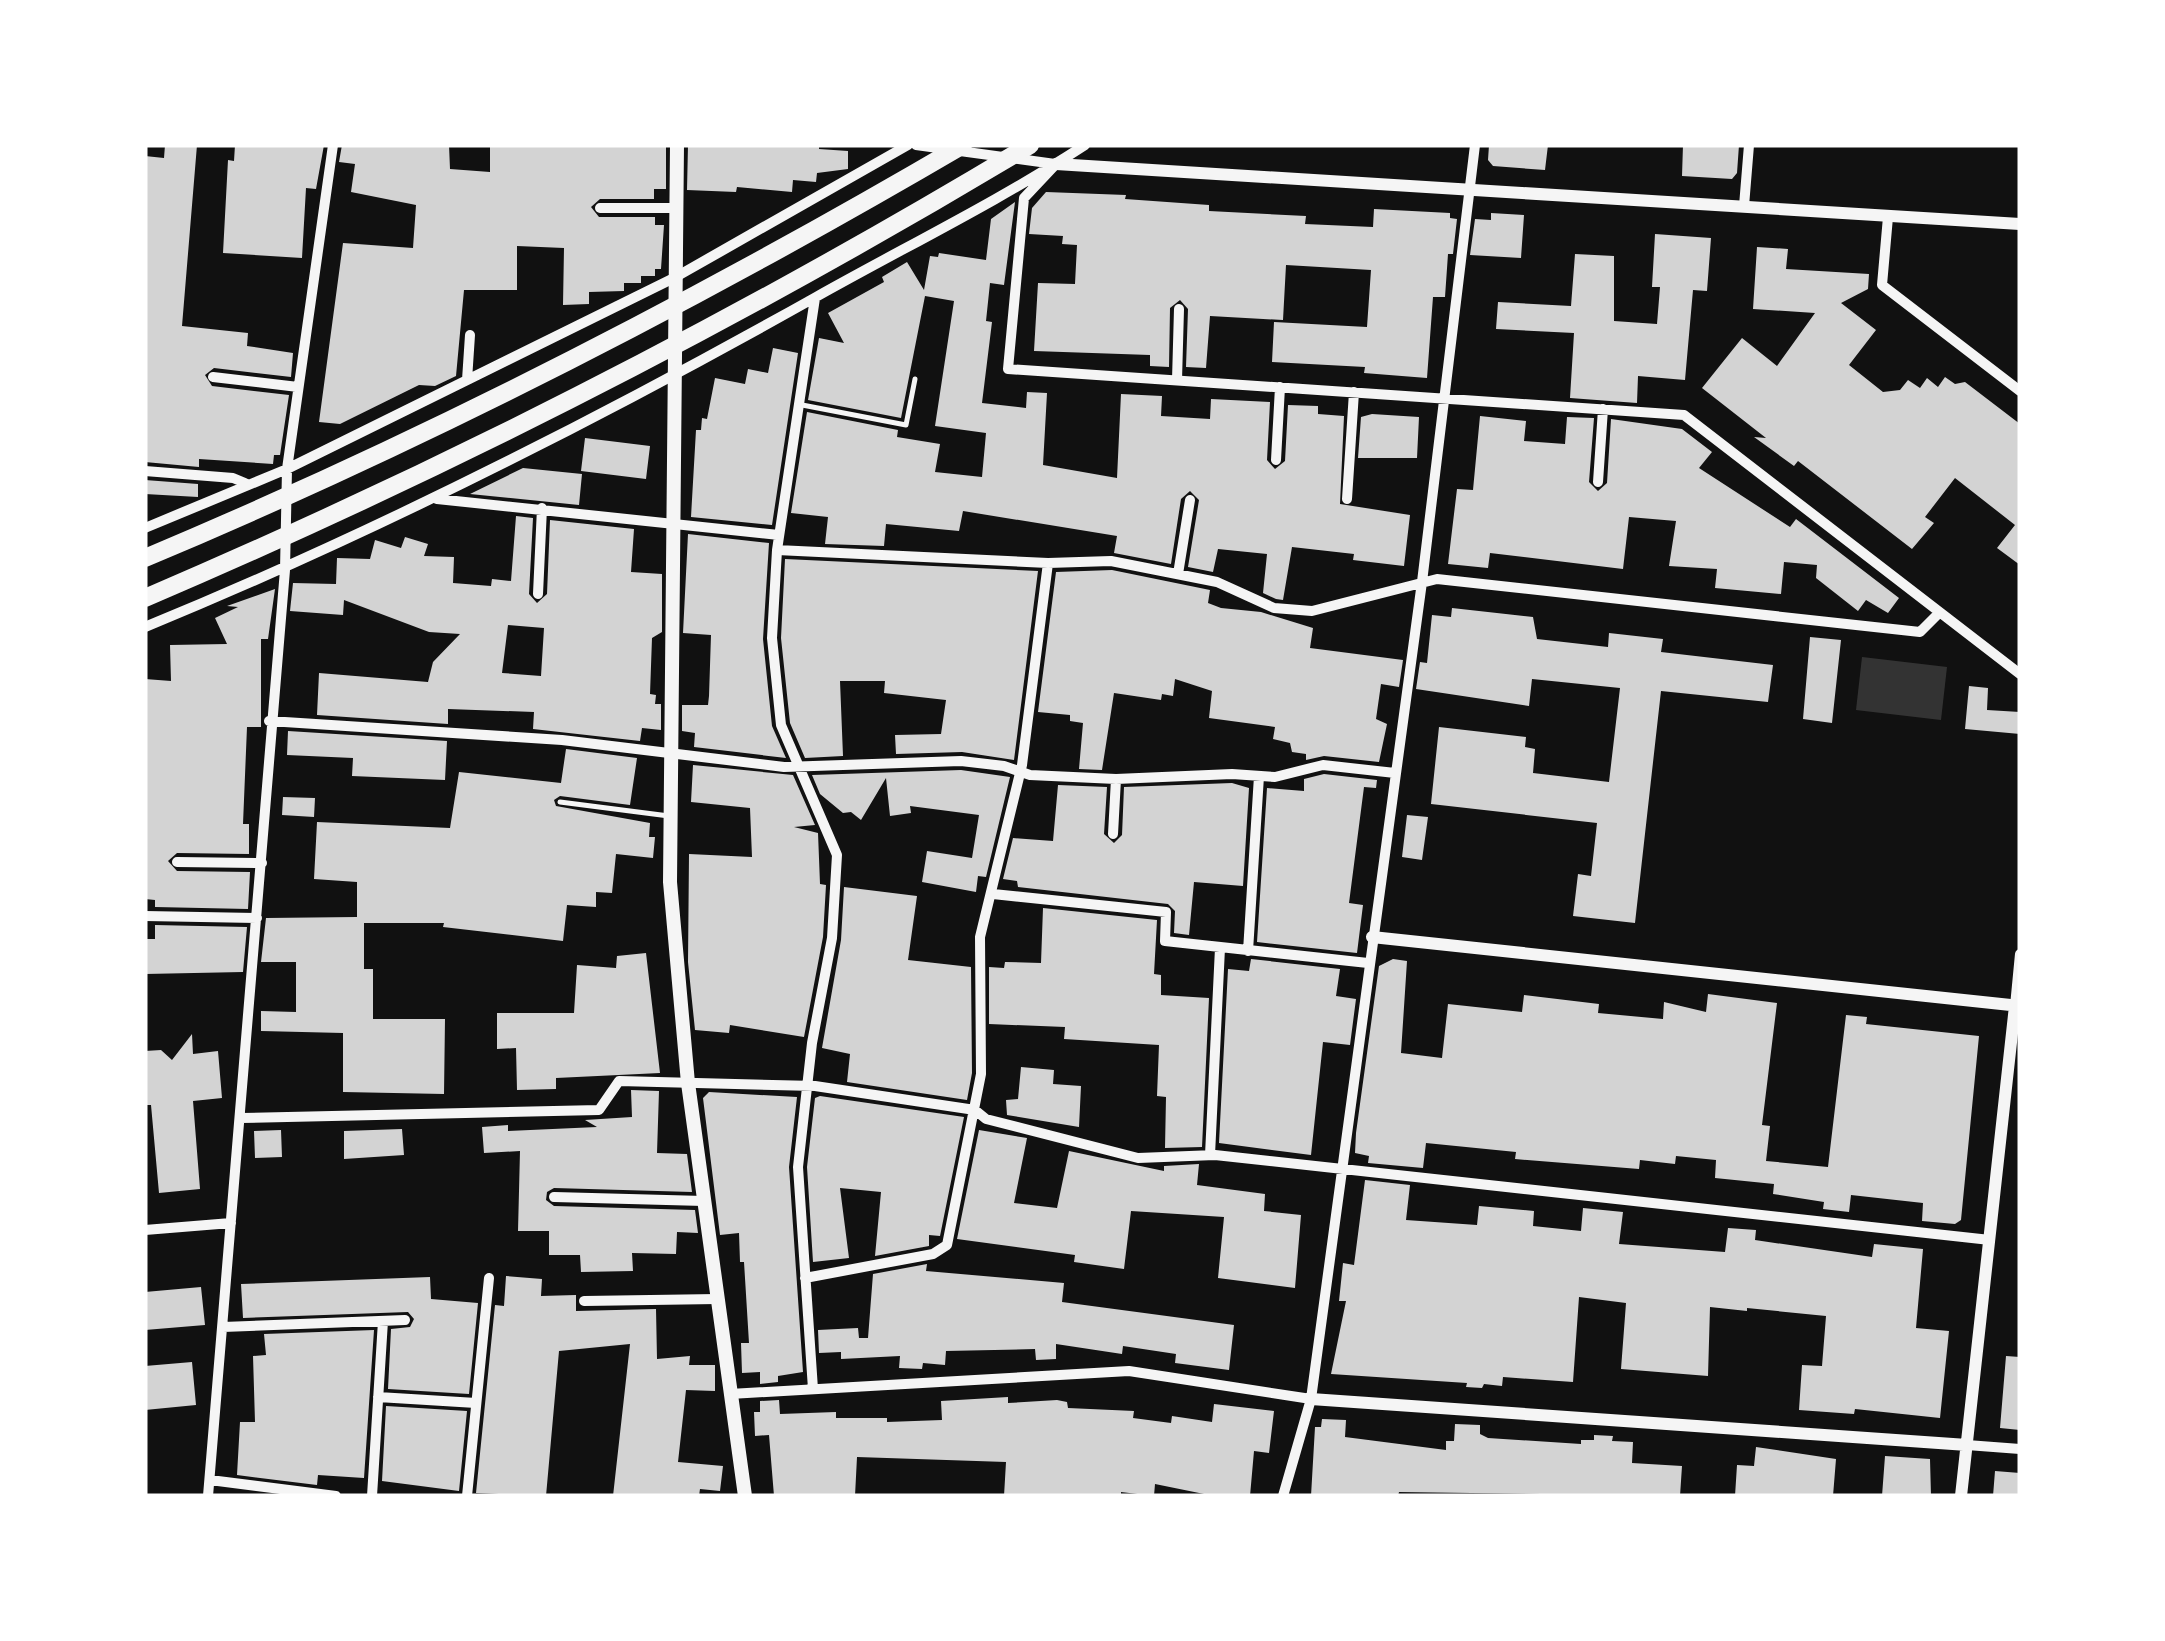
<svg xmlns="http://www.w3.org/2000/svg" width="2165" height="1641" font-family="'Exo 2',sans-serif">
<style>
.water{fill:#333}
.building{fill:#d3d3d3;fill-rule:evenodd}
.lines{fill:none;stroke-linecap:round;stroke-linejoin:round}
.service{stroke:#f5f5f5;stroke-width:5}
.minor{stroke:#f5f5f5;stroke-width:10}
.tertiary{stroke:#f5f5f5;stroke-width:12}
.secondary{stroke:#f5f5f5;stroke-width:14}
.motorway{stroke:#f5f5f5;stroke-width:18}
</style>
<rect width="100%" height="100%" fill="#111"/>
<!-- water -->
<path class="water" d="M1862,657l85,10 -6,53 -85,-10z"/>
<!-- building -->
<path class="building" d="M165,145h32l-15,181 66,7 -1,13 46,7 -2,24 -77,-9 -9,7 7,11 77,9 -9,60h-6l-1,9 -74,-5v8l-54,-5v-306l19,2z
M235,145h89l-8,44 -10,-1 -4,70 -79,-5 5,-93 6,1z
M342,145h107l1,24 40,3v-27h176v44h-12v10h-54l-9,8 8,10h56v8h9l-3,44h-6v7h-14v7h-17v8l-35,1v12l-26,1 1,-57 -47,-2v44h-53l-8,86 -21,10 -16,-1 -79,39 -21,-2 24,-179 70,5 3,-43 -65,-13 4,-28 -16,-2z
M688,145h131v4l29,2v18l-31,4 -1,9 -23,-2 -1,12 -55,-5 -1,5 -49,-2z
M1489,145h59l-3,25 -52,-4 -5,-6z
M1683,145h56l-2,28 -5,6 -50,-3z
M1046,192l80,3 -1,4 84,6v6l97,5 -1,8 68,3 1,-18 76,4v5l7,1 -4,35h-5l-3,43h-12l-6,81 -63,-5 1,-6 -93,-5 2,-40 93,5 4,-57 -85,-5 -3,55 -73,-4 -4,52 -20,-1 2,-58 -8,-9 -10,8 -1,59 -19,-1v-11l-116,-4 4,-68 37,1 2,-39 -15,-1 1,-8 -34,-2 3,-26z
M1015,202l-11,83 -14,-2 -4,38 6,1 -10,81 44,5 1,-16 20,1 -4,72 74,13 4,-84 41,2 -1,20 49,3 1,-20 59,3 -3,58 8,9 10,-8 3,-56 30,1v8l26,2 -4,88 70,11 -6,51 -51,-6 1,-6 -62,-7 -9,53 -7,-1 -13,-6 4,-39 -49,-5 -5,23 -25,-5 11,-67 -9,-9 -9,8 -10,65 -57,-11 3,-17 -154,-25 -4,20 -73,-7 -2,22 -59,-2 3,-27 -37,-4 16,-101 91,18 -1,7 43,7 -5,28 47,5 4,-44 -51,-7 19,-125 -29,-5 -24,122 -93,-18 11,-62 25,5 -16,-30 56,-31 -2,-5 25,-15 17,28 6,-34 8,1 1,-4 47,7 5,-41z
M1491,213l33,2 -3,43 -51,-3 5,-36 16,1z
M1655,234l56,4 -4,53 -14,-1 -8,90 -47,-4 -1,27 -67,-5 4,-65 -78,-4 2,-27 73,4 4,-52 39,2v65l43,3 3,-37h-8z
M1757,247l31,2 -2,20 83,5 -1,15 -27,14 35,27 -27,35 34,27 17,-2 8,-10 12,8 7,-10 11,9 7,-10 10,7 10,-2 55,42v141l-23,-17 18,-23 -60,-47 -30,39 9,6 -22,26 -114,-88 -4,5 -40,-29 12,1 -64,-50 40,-50 35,28 38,-53 -62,-4z
M773,348l25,5 -26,172 -81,-8 5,-87h5l1,-12 5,1 8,-41 30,6 3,-15 20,4z
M1372,414l47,3 -2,41h-59l3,-41z
M1480,416l46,5 -2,20 41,3 2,-27 27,1 -5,64 9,9 9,-8 4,-64 71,10 30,23 -13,16 91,59 6,-8 103,79 -11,15 -22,-13 -8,11 -42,-33 1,-13 -33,-3 -3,32 -66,-6 2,-19 -48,-3 7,-45 -47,-4 -6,52 -133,-16 -2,15 -40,-4 9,-75 16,1z
M585,438l65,8 -4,33 -65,-8z
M523,468l59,6 -3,31 -109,-11z
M145,480l53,4v13l-53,-3z
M516,516l17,2 -4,76 8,9 10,-9 3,-74 84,9 -3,43 31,2v58l-10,6 -2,56 6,1 -1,9h6v26l-19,-2 -2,13 -107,-12 1,-17 -86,-3v15l-131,-9 2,-42 109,9 5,-20 27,-28 -31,-2 -85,-32 -1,15 -53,-4 3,-28 43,1 1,-26 33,1 5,-19 26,8 4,-11 23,7 -4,12 30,1 -1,26 38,3 1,-7 19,2zM508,625l36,3 -3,48 -39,-3z
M688,534l81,9 -6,96 9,87 14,32 -92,-11 1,-14 -13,-2v-26h26l1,-9 2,-61 -28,-2z
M785,559l253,12 -24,189 -52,-8 -66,2 -1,-19 46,-1 5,-34 -62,-7 1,-12h-45l3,75 -38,2 -15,-35 -9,-85z
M1112,570l98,20 -2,13 13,5 40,4 52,16 -3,20 93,12 -4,27 -18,-3 -5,35 11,5 -8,38 -55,-6 -18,4v-6l-14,-2 -2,-9 -17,-4 2,-12 -66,-9 3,-27 -37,-12 -2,17 -11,-2 -1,6 -47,-7 -12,77 -23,-1 4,-46 -13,-2v-6l-32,-3 18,-140z
M275,589l-7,50h-7v88h-14l-4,97h6v30l-72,-1 -9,8 9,10 73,1 -2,37 -93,-2v-7l-10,-1v-220l26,2 -1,-36 57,-1 -12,-26 23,-11 -11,-1z
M1452,608l81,9 4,22 71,8 1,-14 54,6 -2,13 112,13 -5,37 -107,-11 -26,232 -62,-7 5,-42 13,2 6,-53 -166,-19 8,-77 87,10 -1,10 10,2 -2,24 76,9 11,-94 -88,-9 -3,27 -113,-17 4,-27 7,1 5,-48 19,2z
M1810,637l31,3 -9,83 -29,-4z
M1969,686l19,2 -1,22 33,2v22l-55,-5z
M288,731l159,10 -2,39 -93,-4 1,-18 -66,-3z
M566,749l71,9 -7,47 -70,-9 -6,4 2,6 94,17 -1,14h6l-2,21 -37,-4 -4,39 -16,-1v15l-29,-2 -4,36 -120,-14 1,-4h-80v46h9v50h72l-1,75 -101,-2v-59l-82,-2v-20l35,1v-50h-35l5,-44 91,-1v-35l-43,-3 3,-57 133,6 9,-56 102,11z
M693,765l100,10 22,50 -21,2 24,6 2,51 6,1 -3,52 -19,100 -74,-12 -1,8 -34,-3 -7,-68 1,-108 63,3 -2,-49 -59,-6z
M961,770l49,7 -24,100 -8,-1 -2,16 -54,-10 5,-31 45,7 7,-43 -69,-9 1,7 -21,3 -4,-38 -25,42 -10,-8 -8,1 -23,-19 -8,-19z
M1324,774l53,6 -1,8 -12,-1 -15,116 14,2 -6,48 -100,-11 10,-154 37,3v-12z
M1232,783l17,5 -6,98 -49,-4 -5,53 -15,-2 1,-22 -7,-7 -150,-17 -1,-6 -14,-2 10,-41 40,3 5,-56 49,2 -3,47 10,9 8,-8 2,-48z
M283,797l32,1 -1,19 -32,-2z
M1407,815l21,2 -6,43 -20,-3z
M844,887l73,9 -9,64 63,7 1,106 -5,27 -120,-18 3,-28 -28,-6 19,-108z
M1043,908l114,12 -3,54 7,1v20l48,3 -7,149 -37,1 1,-51 -9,-1 2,-51 -95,-6 1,-12 -76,-3v-57l15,1 1,-6 36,1z
M155,925l92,2 -4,45 -98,2v-35h10z
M646,953l14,120 -104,5v11l-39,1 -1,-42 -19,1v-36h77l3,-48 39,3 1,-12z
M1251,959l89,10 -4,27 20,3 -6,46 -27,-3 -12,113 -92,-12 9,-174 21,2z
M1393,959l14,2 -6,92 41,5 6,-54 74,8 2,-17 75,9 -1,9 65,6 1,-17 42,10 2,-18 69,9 -15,122 8,1 -4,35 62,6 18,-152 21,2 -1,7 113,12 -18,184 -6,4 -33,-3 1,-18 -72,-8 -2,17 -26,-3 1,-7 -51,-8 1,-10 -59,-6 1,-18 -40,-4 -1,8 -35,-4 -1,9 -124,-10 1,-7 -90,-9 -3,25 -55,-5 1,-7 -14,-3 1,-20 23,-167z
M192,1034l1,20 25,-3 4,47 -29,3 7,88 -41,4 -8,-88h-6v-54l16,-1 11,10z
M1021,1067l33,3 -1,14 28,2 -2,41 -72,-12 -1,-15 12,-1z
M631,1090l28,1 -2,62 30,1 5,38 -138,-4 -7,4 -1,8 8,6 141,4 3,23 -21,-1 -1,22 -44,-1 1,18 -52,1 -1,-17h-31v-24h-31l2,-80 -36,2 -2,-26 26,-2v6l89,-4 -12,-7 47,-3z
M709,1092l88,5 -8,70 14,205 -25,4v6l-18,2v-12l-18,1 -1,-30h8l-5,-81h-4l-1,-29 -19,2 -17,-137z
M820,1096l144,21 -24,119 -11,-1v11l-54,10 6,-64 -41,-4 9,70 -36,4 -6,-95 8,-69z
M402,1129l2,26 -60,4v-28z
M281,1130l1,27 -27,1 -1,-27z
M979,1130l48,8 -13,65 43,5 12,-57 95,20v-5l35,-2 -2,21 68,9 -1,17 37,4 -6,73 -77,-10 6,-61 -93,-6 -7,58 -50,-7 1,-7 -118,-16z
M1365,1180l45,5 -4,35 71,5 2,-19 55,5 -1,15 48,5 2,-23 40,4 -4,32 106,8 3,-24 28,2 -1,10 117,17 2,-13 49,5 -7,79 33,3 -9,87 -85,-9 -1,5 -55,-4 3,-45 20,1 4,-50 -79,-8v3l-37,-4 -2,69 -87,-7 5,-66 -47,-6 -6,85 -70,-5 -1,9 -18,-2 -2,4 -16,-1 1,-4 -136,-9 15,-73h-7l4,-38 11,2z
M927,1264l-1,7 138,12 -2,19 172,23 -5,45 -54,-7 1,-9 -53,-8 -1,8 -66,-10v15l-20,1 -1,-11 -89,2 -1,14 -22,-2 -1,6 -23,-1 1,-12 -59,3v-7l-22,1 -1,-23 40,-2 1,10h9l5,-64z
M506,1276l36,3 -1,17 35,-1v16l80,-2 1,50 33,-3 -1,9h26v26l-29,-1 -8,72 45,4 -3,25 -20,-2 -1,7h-86l17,-152 -71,7 -13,145 -70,-3 19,-188 9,1z
M430,1277l1,22 47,4 -9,91 -81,-5 3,-60 19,-2 4,-8 -6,-7 -165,6 -2,-34z
M201,1287l4,38 -60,5v-38z
M374,1330l-10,148 -46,-3 -1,10 -80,-10 3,-53h15l-2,-66 13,-1 -2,-21z
M2006,1356l14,1v73l-20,-2z
M192,1362l4,43 -51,5v-44z
M1008,1397v6l49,-3 10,2 1,6 66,3 -1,7 38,5 1,-7 40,6 2,-18 60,7 -5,42 -15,-2 -4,45 -41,-1 -54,-11 -1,12 -33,-4v4h-117l2,-34 -149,-5 -2,39h-81l-5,-61 -14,1 -1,-24h6v-11l19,-1 1,14 56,-2v6h51v4l55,-2 -1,-19z
M386,1406l81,5 -8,80 -77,-10z
M1322,1419l24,1 -1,17 101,13v-9h8l1,-17 25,1v9l8,4 93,6v-4h13v-5l19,1 -1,5 21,1 -1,21 50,3 -2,30 -281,-4 -1,4h-87l4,-69h6z
M1756,1447l80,12 -3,37h-98l2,-31 17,1z
M1885,1456l45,3 1,37h-49z
M1995,1471l25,2v23h-27z"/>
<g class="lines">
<!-- service -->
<path class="service" d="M797,404l109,21 9,-46
M560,802l109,14"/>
<!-- minor -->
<path class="minor" d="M916,145l139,19
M1056,164l-32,34 -16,171 676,46 336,259
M1744,206l5,-61
M600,208h75
M1888,217l-6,68 138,106
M213,377l85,10
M467,380l3,-45
M1177,380l2,-71
M1276,460l4,-73
M145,471l88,7 12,5
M1598,482l5,-73
M437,499l342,36
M1347,499l7,-107
M145,528l142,-59 387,-191 234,-133
M777,550l271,13 63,-2 106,21 57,26 38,3 125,-32 483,53 19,-19
M1178,574l12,-74
M538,594l4,-86
M145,627c232,-95 452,-207 671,-330 89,-50 183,-96 269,-152
M269,721l293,19 222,27 177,-6 43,5 26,9 86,4 116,-5 43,3 48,-12 72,8
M1113,834l3,-55
M177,862l85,1
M993,894l173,18 -1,29 203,22
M145,916l112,2
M1248,951l11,-175
M2015,1006l5,-52
M241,1118l358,-8 20,-29 196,5 160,24 11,9 152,39 77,-3 775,85
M1210,1155l10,-207
M554,1197l150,4
M145,1230l86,-7
M805,1278l128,-24 14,-9 34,-171 -1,-137 42,-172 26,-202
M584,1301l133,-2
M223,1327l182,-7
M813,1389l-15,-222 14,-124 20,-105 5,-83 -56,-130 -9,-87 5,-88 38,-252
M730,1394l399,-23 182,28
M378,1397l98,6
M1967,1445l53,4
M210,1480l126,16
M208,1496l77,-926 2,-101 46,-324
M372,1496l11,-175
M467,1496l22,-218
M1283,1496l28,-97 111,-817 53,-437"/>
<!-- tertiary -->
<path class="tertiary" d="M1056,164l964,60
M1372,937l648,69
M1311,1399l656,46
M1961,1496l54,-490"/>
<!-- secondary -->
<path class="secondary" d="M677,145l-7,737 18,201 57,413"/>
<!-- motorway -->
<path class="motorway" d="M145,558c281,-118 555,-259 818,-413
M145,598c304,-130 601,-282 885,-453"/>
</g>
<!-- border -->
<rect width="2165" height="1641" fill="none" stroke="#ffffff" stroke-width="295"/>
</svg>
